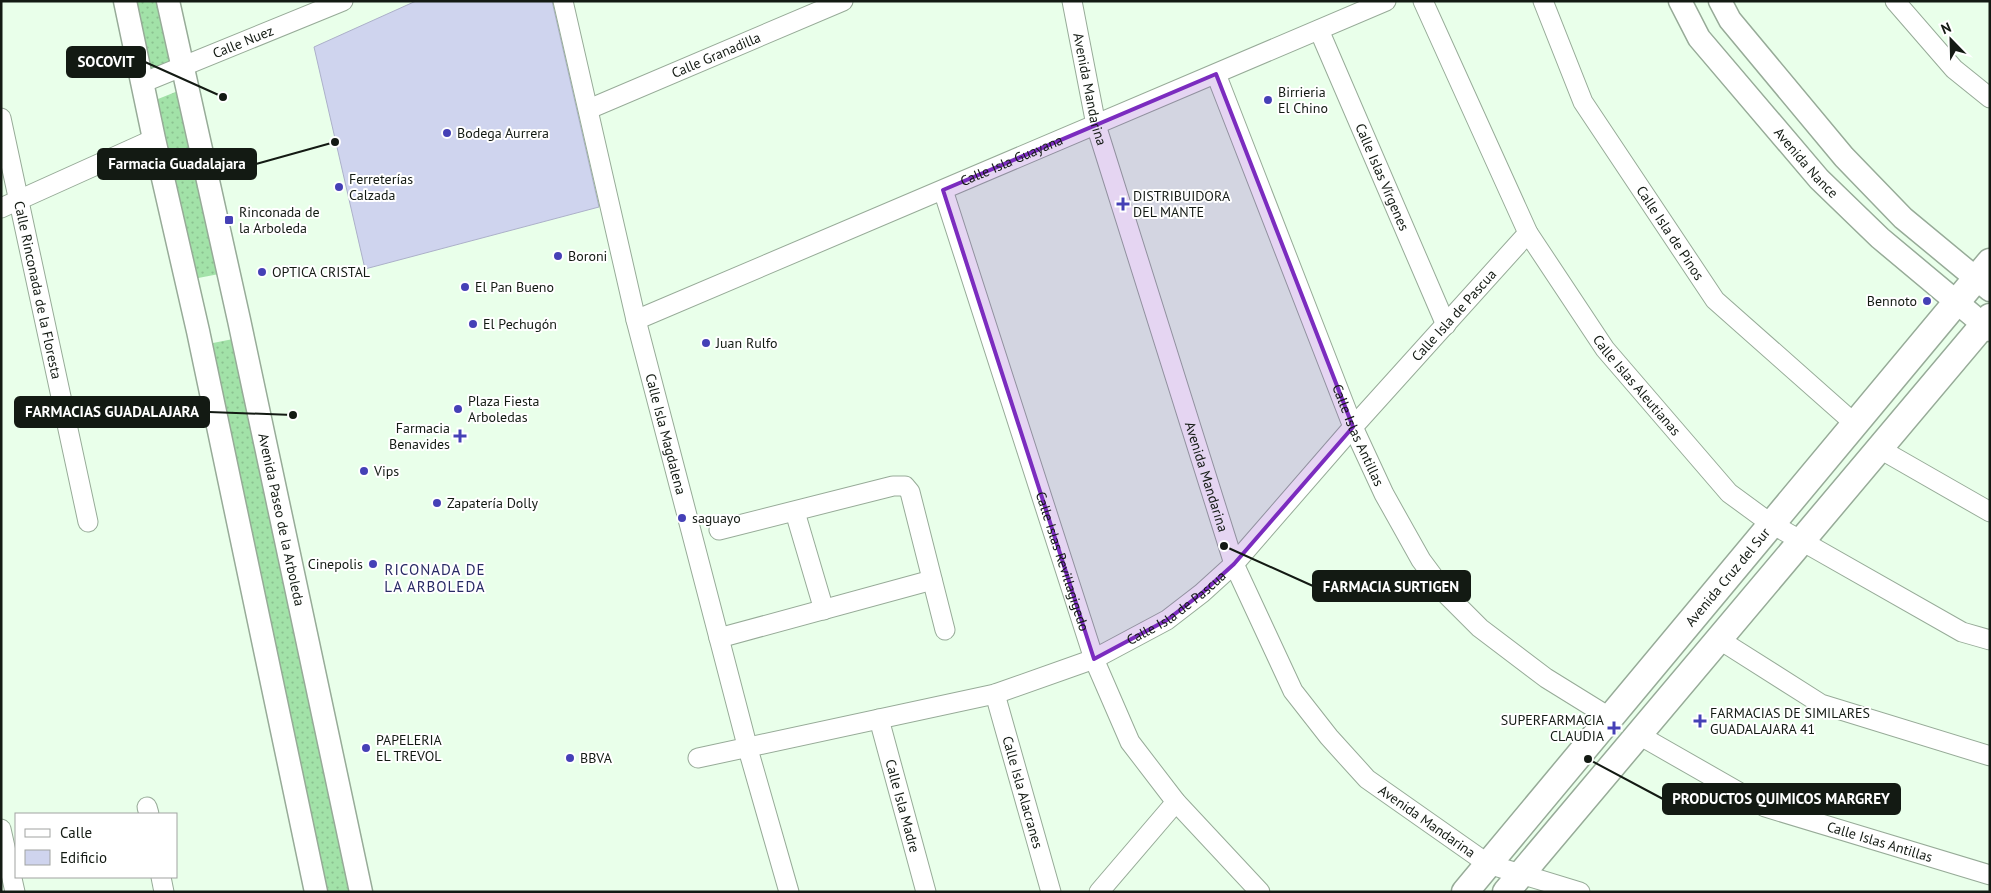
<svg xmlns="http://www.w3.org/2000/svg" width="1991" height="893" font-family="'PT Sans',sans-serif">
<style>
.garden{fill:url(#garden-dots)}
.building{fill:#cfd4ee;stroke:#acb0c9}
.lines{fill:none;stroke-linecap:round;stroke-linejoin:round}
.minor-casing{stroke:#97ab98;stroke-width:21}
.tertiary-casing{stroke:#97ab98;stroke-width:25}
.secondary-casing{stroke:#97ab98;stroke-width:29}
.minor{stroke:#fff;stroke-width:19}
.tertiary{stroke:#fff;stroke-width:22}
.secondary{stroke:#fff;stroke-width:26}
.marked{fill:#7b2cbf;fill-opacity:0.2;stroke:#7b2cbf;stroke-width:4;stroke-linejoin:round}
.poi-dot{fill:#4540b6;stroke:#fff;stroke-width:2}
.labels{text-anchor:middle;stroke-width:4;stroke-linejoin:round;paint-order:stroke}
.street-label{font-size:14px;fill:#131a13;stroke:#fff}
.poi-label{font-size:14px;fill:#131a13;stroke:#fff;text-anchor:start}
.neighbourhood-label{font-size:15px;letter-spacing:1px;fill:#292b65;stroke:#fff}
.leader{fill:none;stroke:#131a13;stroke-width:2}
.callout-dot{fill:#131a13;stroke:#fff;stroke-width:2}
.callout{fill:#131a13;stroke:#131a13;stroke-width:2}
.callout-label{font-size:15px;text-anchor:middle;font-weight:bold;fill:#fff}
</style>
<defs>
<pattern id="garden-dots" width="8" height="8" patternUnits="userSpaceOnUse" patternTransform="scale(1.25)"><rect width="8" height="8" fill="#a2e2a8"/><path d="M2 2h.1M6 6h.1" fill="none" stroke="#8bc190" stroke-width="1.8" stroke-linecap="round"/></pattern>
</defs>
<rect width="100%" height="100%" fill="#e9ffea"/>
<!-- garden -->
<path class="garden" d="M133,1h26l13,60 -24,9z
M178,91l41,183 -26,5 -40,-178z
M233,339l119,553h-26l-118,-548z"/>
<!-- building -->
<path class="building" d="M416,1h136l47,206 -234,62 -51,-222z"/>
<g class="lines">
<defs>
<g id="minor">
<path id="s1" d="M563,1l73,319 112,429 41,143"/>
<path id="s2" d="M1072,1l24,124 138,439 59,127 36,46 38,42 121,85 92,28"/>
<path id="s3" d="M1423,1l105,232 77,116 124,144 41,30 192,109 28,8"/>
<path id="s4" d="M1543,1l40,101 132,198 140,124"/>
<path d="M1895,1l59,68 36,29"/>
<path id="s5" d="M1319,30l127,295"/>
<path id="s6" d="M1216,74l137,353 31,67 37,66 26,35 33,33 66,50 63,39"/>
<path id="s7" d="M142,83l201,-82"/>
<path id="s8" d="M589,109l254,-108"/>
<path id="s9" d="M1,118l87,404"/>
<path id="s10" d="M943,190l151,469 36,83 46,60 84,90"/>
<path d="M1,208l153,-69"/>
<path id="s11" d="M636,320l750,-319"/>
<path d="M1880,449l110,63"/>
<path d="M795,512l29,98"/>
<path d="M719,530l174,-44h12l5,6 35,138"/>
<path d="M719,638l213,-58"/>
<path d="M1720,640l101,64 169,52"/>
<path id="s12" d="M995,694l56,198"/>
<path id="s13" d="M879,719l47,173"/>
<path id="s14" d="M1639,735l126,72 225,68"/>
<path id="s15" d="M698,758l297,-64 99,-35 73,-39 35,-27 32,-29 119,-137 175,-194"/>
<path d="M147,807l2,7"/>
<path d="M1,829l14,63"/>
<path d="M161,877l3,15"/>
<path d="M1099,892l77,-90"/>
</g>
<g id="tertiary">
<path d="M125,1l29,138 44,192 118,561"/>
<path id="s16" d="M168,1l71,319 122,572"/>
<path id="s17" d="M1680,1l19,37 120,141 61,59 110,92"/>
<path d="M1720,1l10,19 114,137 59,61 87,72"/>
</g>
<g id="secondary">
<path id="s18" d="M1465,892l525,-630"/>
<path d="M1506,892l484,-575"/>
</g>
</defs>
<!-- minor casing -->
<use href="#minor" class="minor-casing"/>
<!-- tertiary casing -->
<use href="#tertiary" class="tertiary-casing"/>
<!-- secondary casing -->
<use href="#secondary" class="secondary-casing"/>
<!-- minor -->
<use href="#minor" class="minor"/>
<!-- tertiary -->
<use href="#tertiary" class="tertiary"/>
<!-- secondary -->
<use href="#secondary" class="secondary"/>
</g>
<!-- marked area -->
<path class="marked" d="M1216,74l137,353 -119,137 -32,29 -35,27 -73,39 -151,-469z"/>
<!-- markers -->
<g class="poi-dot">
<circle cx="1268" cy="100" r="5"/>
<circle cx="447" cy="133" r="5"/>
<circle cx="339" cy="187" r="5"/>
<path d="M1120.5 196.5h5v5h5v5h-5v5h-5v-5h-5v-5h5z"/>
<rect x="224" y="215" width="10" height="10" rx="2.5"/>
<circle cx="558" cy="256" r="5"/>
<circle cx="262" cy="272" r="5"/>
<circle cx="465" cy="287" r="5"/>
<circle cx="1927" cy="301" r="5"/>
<circle cx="473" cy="324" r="5"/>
<circle cx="706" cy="343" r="5"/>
<circle cx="458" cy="409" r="5"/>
<path d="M457.5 428.5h5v5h5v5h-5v5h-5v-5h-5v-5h5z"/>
<circle cx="364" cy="471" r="5"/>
<circle cx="437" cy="503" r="5"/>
<circle cx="682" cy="518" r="5"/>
<circle cx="373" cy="564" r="5"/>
<path d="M1697.5 713.5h5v5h5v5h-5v5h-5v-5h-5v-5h5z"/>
<path d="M1611.5 720.5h5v5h5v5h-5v5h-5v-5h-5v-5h5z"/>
<circle cx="366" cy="748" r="5"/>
<circle cx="570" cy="758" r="5"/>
</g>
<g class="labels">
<!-- street labels -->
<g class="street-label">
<text dy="5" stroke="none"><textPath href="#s7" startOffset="109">Calle Nuez</textPath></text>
<text dy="5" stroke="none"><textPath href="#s8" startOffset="138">Calle Granadilla</textPath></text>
<text dy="5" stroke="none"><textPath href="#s2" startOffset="90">Avenida Mandarina</textPath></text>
<text dy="5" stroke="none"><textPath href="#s11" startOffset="408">Calle Isla Guayana</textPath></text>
<text dy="5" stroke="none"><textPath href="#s17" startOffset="206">Avenida Nance</textPath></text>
<text dy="5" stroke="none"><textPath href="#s5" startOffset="160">Calle Islas Vírgenes</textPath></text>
<text dy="5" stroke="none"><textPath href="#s4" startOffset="266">Calle Isla de Pinos</textPath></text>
<text dy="5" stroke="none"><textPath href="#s9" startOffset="176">Calle Rinconada de la Floresta</textPath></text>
<text dy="5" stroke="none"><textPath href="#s15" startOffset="911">Calle Isla de Pascua</textPath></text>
<text dy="5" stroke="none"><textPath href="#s3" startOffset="442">Calle Islas Aleutianas</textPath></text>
<text dy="5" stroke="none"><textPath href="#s1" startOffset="445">Calle Isla Magdalena</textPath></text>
<text dy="5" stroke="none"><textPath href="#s6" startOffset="388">Calle Islas Antillas</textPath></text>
<text dy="5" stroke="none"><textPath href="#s2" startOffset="495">Avenida Mandarina</textPath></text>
<text dy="5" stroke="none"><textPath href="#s16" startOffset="531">Avenida Paseo de la Arboleda</textPath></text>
<text dy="5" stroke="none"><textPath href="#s10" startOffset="390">Calle Islas Revillagigedo</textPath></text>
<text dy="5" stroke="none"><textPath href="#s18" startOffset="410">Avenida Cruz del Sur</textPath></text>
<text dy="5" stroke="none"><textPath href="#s15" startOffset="506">Calle Isla de Pascua</textPath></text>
<text dy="5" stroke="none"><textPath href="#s12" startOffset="102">Calle Isla Alacranes</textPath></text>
<text dy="5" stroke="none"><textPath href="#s13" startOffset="90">Calle Isla Madre</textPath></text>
<text dy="5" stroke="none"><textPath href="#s2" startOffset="915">Avenida Mandarina</textPath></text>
<text dy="5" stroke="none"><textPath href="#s14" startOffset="265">Calle Islas Antillas</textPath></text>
</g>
<!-- poi labels -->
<g class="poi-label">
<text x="1278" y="97">Birrieria<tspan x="1278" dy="16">El Chino</tspan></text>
<text x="457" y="138">Bodega Aurrera</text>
<text x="349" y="184">Ferreterías<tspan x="349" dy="16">Calzada</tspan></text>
<text x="1133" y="201">DISTRIBUIDORA<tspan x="1133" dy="16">DEL MANTE</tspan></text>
<text x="239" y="217">Rinconada de<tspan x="239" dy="16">la Arboleda</tspan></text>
<text x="568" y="261">Boroni</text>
<text x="272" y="277">OPTICA CRISTAL</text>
<text x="475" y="292">El Pan Bueno</text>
<text x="1917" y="306" text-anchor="end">Bennoto</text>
<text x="483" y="329">El Pechugón</text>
<text x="716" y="348">Juan Rulfo</text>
<text x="468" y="406">Plaza Fiesta<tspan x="468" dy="16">Arboledas</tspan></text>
<text x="450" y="433" text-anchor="end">Farmacia<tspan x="450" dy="16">Benavides</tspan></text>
<text x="374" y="476">Vips</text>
<text x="447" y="508">Zapatería Dolly</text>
<text x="692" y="523">saguayo</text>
<text x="363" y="569" text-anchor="end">Cinepolis</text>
<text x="1710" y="718">FARMACIAS DE SIMILARES<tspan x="1710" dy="16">GUADALAJARA 41</tspan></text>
<text x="1604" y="725" text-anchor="end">SUPERFARMACIA<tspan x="1604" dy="16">CLAUDIA</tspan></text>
<text x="376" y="745">PAPELERIA<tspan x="376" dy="16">EL TREVOL</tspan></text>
<text x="580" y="763">BBVA</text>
</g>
<!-- neighbourhood labels -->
<g class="neighbourhood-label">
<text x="435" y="575">RICONADA DE<tspan x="435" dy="17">LA ARBOLEDA</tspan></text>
</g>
</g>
<!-- callouts -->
<path class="leader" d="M223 97L145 62M335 142L256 164M293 415L209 412M1224 546L1313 586M1588 759L1663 799"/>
<g class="callout-dot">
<circle cx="223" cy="97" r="5"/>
<circle cx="335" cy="142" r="5"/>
<circle cx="293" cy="415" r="5"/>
<circle cx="1224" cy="546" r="5"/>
<circle cx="1588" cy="759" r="5"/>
</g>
<g class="callout">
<rect x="67" y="47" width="78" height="30" rx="5"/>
<rect x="98" y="149" width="158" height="30" rx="5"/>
<rect x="15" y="397" width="194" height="30" rx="5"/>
<rect x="1313" y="571" width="157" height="30" rx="5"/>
<rect x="1663" y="784" width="237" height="30" rx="5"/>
</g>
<g class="callout-label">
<text x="106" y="67">SOCOVIT</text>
<text x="177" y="169">Farmacia Guadalajara</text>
<text x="112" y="417">FARMACIAS GUADALAJARA</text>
<text x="1391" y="592">FARMACIA SURTIGEN</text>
<text x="1781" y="804">PRODUCTOS QUIMICOS MARGREY</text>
</g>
<!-- border -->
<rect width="1991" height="893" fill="none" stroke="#131a13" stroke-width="5"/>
<!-- legend -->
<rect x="15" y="813" width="162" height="65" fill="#ffffff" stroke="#a1a3a1"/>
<rect x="25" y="829" width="25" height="8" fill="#ffffff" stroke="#a1a3a1"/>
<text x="60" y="838" font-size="15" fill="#131a13">Calle</text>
<rect x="25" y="850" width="25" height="15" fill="#cfd4ee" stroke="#a1a3a1"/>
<text x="60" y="863" font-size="15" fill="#131a13">Edificio</text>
<!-- north arrow -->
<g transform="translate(1951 40) rotate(337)" stroke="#ffffff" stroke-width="4" paint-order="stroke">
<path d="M0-4L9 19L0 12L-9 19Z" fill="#131a13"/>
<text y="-8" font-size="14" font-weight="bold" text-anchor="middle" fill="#131a13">N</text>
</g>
</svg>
